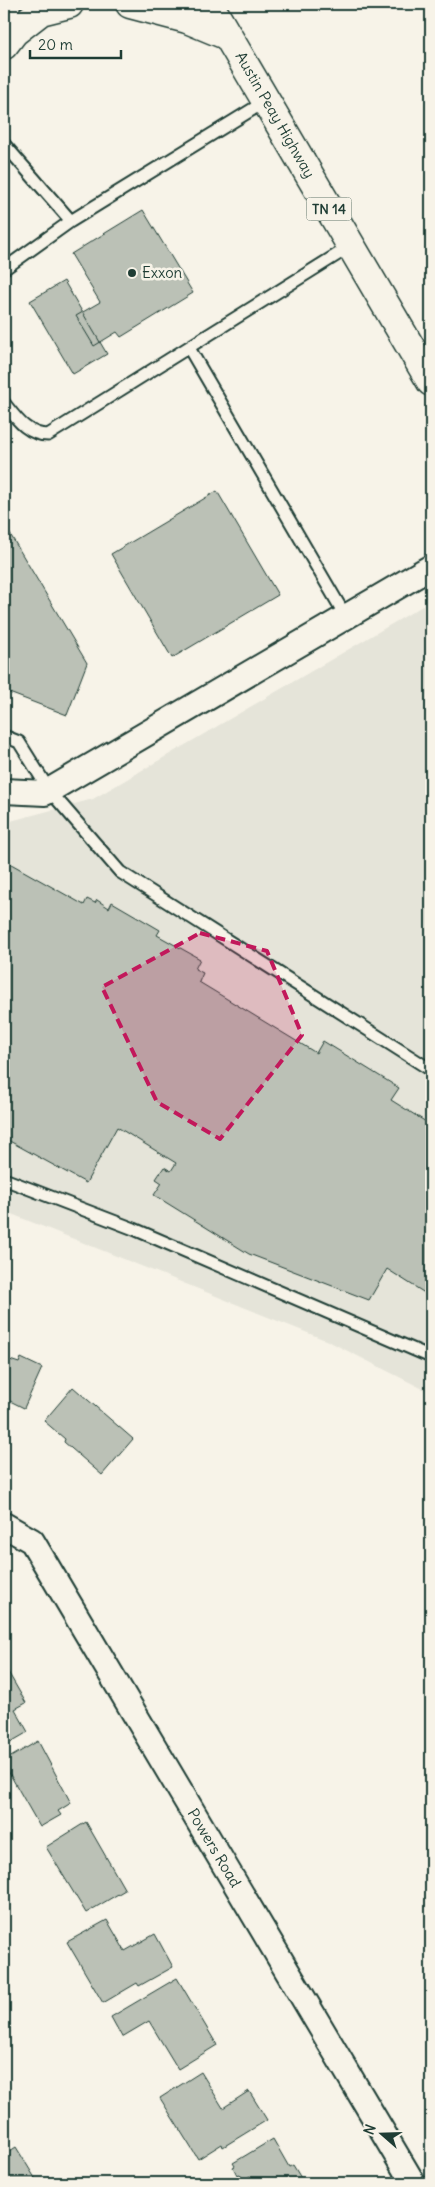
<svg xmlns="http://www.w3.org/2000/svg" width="435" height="2187" font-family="Delius,sans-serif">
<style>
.built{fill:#e5e4d9}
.building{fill:#bbc1b6;stroke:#1f3d34}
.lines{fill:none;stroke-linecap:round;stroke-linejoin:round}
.lane-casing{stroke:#1f3d34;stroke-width:15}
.street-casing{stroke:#1f3d34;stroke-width:28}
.secondary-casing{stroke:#1f3d34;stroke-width:31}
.primary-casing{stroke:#1f3d34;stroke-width:31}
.lane{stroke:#f7f3e8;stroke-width:11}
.street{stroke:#f7f3e8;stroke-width:24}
.secondary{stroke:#f7f3e8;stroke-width:28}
.primary{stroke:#f7f3e8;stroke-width:28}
.marked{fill:#c2185b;fill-opacity:0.2;stroke:#c2185b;stroke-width:4;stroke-dasharray:10 6;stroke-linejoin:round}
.poi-dot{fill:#1f3d34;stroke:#f7f3e8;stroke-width:2}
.labels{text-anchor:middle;stroke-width:5;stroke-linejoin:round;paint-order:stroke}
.shield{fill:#f7f3e8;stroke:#60746a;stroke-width:1}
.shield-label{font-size:14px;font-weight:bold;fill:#1f3d34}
.street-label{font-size:15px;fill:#1f3d34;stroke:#f7f3e8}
.poi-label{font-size:15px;fill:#1f3d34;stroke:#f7f3e8;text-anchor:start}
</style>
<rect width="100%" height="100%" fill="#f7f3e8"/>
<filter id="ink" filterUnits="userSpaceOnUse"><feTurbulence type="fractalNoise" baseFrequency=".02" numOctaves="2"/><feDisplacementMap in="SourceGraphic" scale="10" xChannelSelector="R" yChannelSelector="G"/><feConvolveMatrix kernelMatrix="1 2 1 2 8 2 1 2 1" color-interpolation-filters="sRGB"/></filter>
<g filter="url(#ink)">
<!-- built -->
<path class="built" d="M431,601v792l-103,-52 -324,-130v-390l3,1 86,-23z"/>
<!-- building -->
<path class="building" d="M143,210l50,83 -72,44 -4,-5 -23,14 -18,-30 24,-14 -29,-48z
M64,281l43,73 -34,20 -43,-73z
M217,491l61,104 -106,63 -61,-104z
M4,524l83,139 -20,52 -63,-24z
M4,860l80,45 3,-6 8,4 2,-3 12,8 3,-6 48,28 -3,5 43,24 -5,10 8,4 -4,9 117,71 7,-12 76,47 -8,12 40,25v172l-44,-28 -18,31 -120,-46 -95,-59 8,-12 -6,-4 8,-12 7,4 5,-8 -59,-36 -31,56 -82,-45z
M4,1358l15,5 2,-5 21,10 -18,40 -20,-10z
M73,1387l60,52 -31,36 -38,-33 1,-3 -21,-18z
M4,1665l22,38 -11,6 13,23 -24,14z
M38,1741l33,62 -13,8 3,4 -21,12 -36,-63v-3z
M86,1822l39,68 -39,23 -40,-66z
M107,1920l18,31 30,-17 18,33 -34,19 -2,-3 -34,20 -36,-61z
M177,1978l40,67 -39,24 -29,-48 -27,16 -11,-20z
M201,2072l22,36 26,-17 18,29 -44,27 -1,-3 -24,15 -38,-61z
M273,2139l16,28 4,-2 11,18h-52l-2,-7 -7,4 -3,-6 -3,1 -4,-8 2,-1 -2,-3z
M16,2147l22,36h-34v-28z"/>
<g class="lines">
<defs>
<path id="lane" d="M4,144l67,77
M4,269l67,-48 195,-120
M189,348l157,269
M4,403c12,15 23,32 44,32l303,-189
M4,736l15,6 30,48 71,82 311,198
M4,1179l130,50 297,128"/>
<path id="street" d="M4,791l41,2 386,-226
M4,1525l28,16 381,642"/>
<path id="secondary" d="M4,11l2,-7"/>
<path id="primary" d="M130,4l57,15 41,17
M209,4l222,378
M4,45l10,-13 27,-21 28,-7"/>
</defs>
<!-- lane casing -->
<use href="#lane" class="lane-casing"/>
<!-- street casing -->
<use href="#street" class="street-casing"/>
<!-- secondary casing -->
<use href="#secondary" class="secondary-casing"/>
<!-- primary casing -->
<use href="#primary" class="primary-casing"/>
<!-- lane -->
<use href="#lane" class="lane"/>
<!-- street -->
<use href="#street" class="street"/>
<!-- secondary -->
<use href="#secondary" class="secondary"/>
<!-- primary -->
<use href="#primary" class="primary"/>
</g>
</g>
<!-- marked area -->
<path class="marked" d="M200,933l67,18 35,84 -82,104 -63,-37 -55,-115z"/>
<!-- markers -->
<circle class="poi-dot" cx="132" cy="273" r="5"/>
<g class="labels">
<!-- shield labels -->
<rect class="shield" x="306.5" y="197.5" width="45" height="23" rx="4"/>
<g class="shield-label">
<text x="329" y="214">TN 14</text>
</g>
<!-- street labels -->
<g class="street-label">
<text transform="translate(275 115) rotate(60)" y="5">Austin Peay Highway</text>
<text transform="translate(214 1848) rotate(59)" y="5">Powers Road</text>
</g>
<!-- poi labels -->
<g class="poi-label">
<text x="142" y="278">Exxon</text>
</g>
</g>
<!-- margin -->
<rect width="435" height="2187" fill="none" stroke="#f7f3e8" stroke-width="20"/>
<rect x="10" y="10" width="415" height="2167" fill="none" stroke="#1f3d34" stroke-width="2" filter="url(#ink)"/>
<!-- north arrow -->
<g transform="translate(382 2134) rotate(290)" stroke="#f7f3e8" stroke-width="4" paint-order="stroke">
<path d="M0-4L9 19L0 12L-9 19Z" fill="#1f3d34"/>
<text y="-8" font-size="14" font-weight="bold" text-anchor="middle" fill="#1f3d34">N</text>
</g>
<!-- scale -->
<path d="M30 50v8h91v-8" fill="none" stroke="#1f3d34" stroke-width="2.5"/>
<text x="38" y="50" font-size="15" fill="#1f3d34" stroke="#f7f3e8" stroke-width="4" paint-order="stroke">20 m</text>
</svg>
